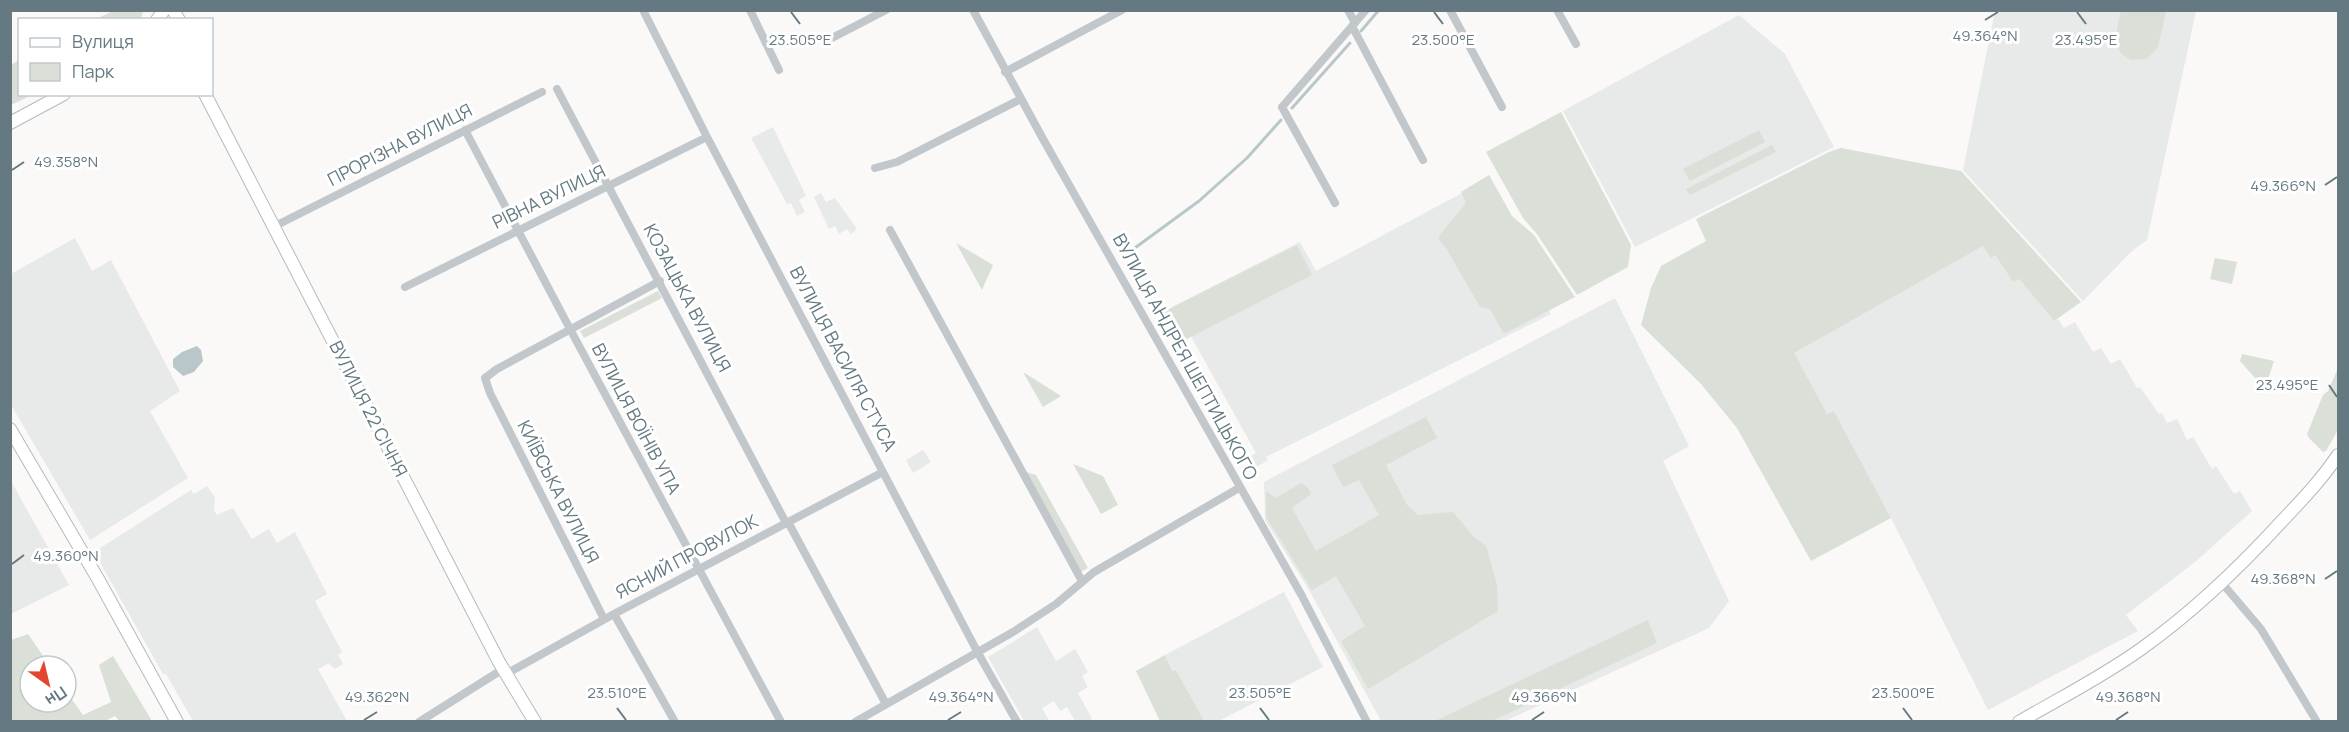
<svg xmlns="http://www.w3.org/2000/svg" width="2349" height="732" font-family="Manrope,sans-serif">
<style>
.built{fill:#e8e9e9}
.green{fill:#dadfd7}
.water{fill:#b9c7ca}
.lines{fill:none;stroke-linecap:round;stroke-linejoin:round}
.stream{stroke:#b9c7ca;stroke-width:3}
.secondary-casing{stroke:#b3bbbe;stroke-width:14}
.street{stroke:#c1c7ca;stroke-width:8}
.secondary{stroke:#fff;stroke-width:12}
.ticks{fill:none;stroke:#657982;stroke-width:2}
.labels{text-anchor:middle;stroke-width:6;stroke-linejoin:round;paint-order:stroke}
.street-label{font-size:18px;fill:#657982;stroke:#fff}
.ticks-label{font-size:15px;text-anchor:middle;fill:#657982;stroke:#fff;stroke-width:6;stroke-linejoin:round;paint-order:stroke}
</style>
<rect width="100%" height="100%" fill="#faf9f8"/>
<!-- built -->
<path class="built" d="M1995,11h201l-49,229 -15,11 -49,50 -120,-131z
M1739,15l46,39 49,93 -199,100 -72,-136z
M773,127l33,69 -7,4 6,12 -8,4 -6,-13 -4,1 -36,-66z
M1479,184l72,130 -285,143 2,3 -11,7 -7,-11 6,-3 -82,-147 126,-64 16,29z
M821,193l5,9 9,-4 22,31 -6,5 -4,-5 -8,5 -4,-8 -6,3 -15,-32z
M75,238l17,33 19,-11 69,131 -30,20 38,67 -98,62 -80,-137 1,-129z
M1983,246l12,9 18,27 6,-3 35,42 4,-2 6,9 11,-6 18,30 8,-4 10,16 9,-5 17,29 3,-1 19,27 3,-1 5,10 10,-4 10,21 6,-3 19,32 4,-3 18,28 6,-3 12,20 -57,51 -69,53 12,16 -150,79 -97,-192 -57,-107 -7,4 -34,-62z
M1615,298l74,148 -26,15 66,140 -20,27 -204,93h-124l-72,-131 -44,-70 -1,-38z
M923,450l8,12 -18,11 -7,-13z
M11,481l58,104 -58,29h-1z
M207,486l8,11 -1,13 3,5 16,-7 19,31 17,-10 8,14 18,-11 32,62 -12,7 27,51 -4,3 5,9 -8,5 -6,-6 -11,6 29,52h-154l-27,-47h-3l-69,-122 97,-62 3,4z
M1284,592l39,75 -104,54h-15l-28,-51 -2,1 -9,-16z
M1037,627l19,34 19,-12 13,23 -6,4 6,11 -10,6 14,26 -5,2h-12l-8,-14 -7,4 -6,-10 -12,7 7,13h-25l-36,-64z"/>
<!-- green -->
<path class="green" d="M113,11v-1l30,1 -2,8h-45z
M2121,11h45l-8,36 -11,12 -16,1c-22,-10 -14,-30 -10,-49z
M19,60l1,34 12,1 -21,10v-40z
M1561,112l70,133 -3,22 -51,28 -40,-61 -14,-16 -37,-66z
M1759,130l6,12 -75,39 -7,-12z
M1772,145l4,7 -86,43 -4,-6z
M1841,148l120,23 120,131 -27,19 -35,-42 -6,3 -18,-27 -4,3 -8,-12 -189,107 33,61 7,-3 57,107 -80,43 -74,-133 -36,-44 -60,-59 10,-37 10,-22 45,-25 -10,-22 133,-67z
M1489,175l23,41 22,19 41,62 -71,37 -14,-25 -10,-2 -34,-59 -8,-9c8,-14 19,-23 28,-37l-5,-10z
M956,243l37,22 -11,25z
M1297,245l15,30 -133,68 -16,-31z
M2215,258l22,4 -5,22 -22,-5z
M658,291l4,7 -78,40 -4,-7z
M2242,354l32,7 -9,28 -25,-28z
M2338,368v62l-12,21 -3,1 -14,-14 -2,-4 16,-39 5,-4z
M1023,372l38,24 -18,11z
M1426,417l11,21 -51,27 21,40 11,10 35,-3 20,24 13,10 11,39 1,26 -130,78 -27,-48 24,-15 -29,-50 -24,14 -46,-73v-26l10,7 25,-15 7,5 3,6 -19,14 24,43 63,-36 -20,-35 -16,7 -11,-22z
M1073,464l30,12 15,29 -17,9z
M1026,472l10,3 52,93 -8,4z
M1648,620l9,23 -165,78h-57z
M28,634l22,32h-20v36h36v-11l17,24 28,-13 -12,-37 14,-9 39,65h-33l-4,-5 -10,5h-94v-81z
M1165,655l8,16 3,-1 28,51h-44l-24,-50z"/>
<!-- water -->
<path class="water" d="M197,346l4,4 2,11 -9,11 -11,4 -10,-9v-8l9,-7z"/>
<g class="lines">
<!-- stream -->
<path class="stream" d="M1361,31l18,-21
M1292,108l58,-65
M1128,253l71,-52 48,-43 34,-38"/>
<defs>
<path id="secondary" d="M173,10l6,10
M157,20l7,-10
M205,94l294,568 36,60
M10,123l54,-29
M10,429l88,150 79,143
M2019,722c41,-24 83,-45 122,-73 52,-37 98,-81 141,-128 20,-21 40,-42 56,-66"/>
</defs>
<!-- secondary casing -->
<use href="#secondary" class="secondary-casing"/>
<!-- street -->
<path class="street" d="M643,10l64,127 271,516 39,69
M750,10l29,60
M973,10l70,129 259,457 65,126
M1348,10l7,13
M1450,10l52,97
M1557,10l19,34
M1352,26l71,134
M830,39l56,-29
M1005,72l117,-62
M557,89l229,434
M465,130l105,199 211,393
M875,168l22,-6 124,-63
M1335,203l-53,-96 84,-97
M273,227l269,-135
M890,230l192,351
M405,287l302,-150
M788,522l98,182
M2222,583l39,46 56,93
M614,614l61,108
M604,619l-114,-226 -5,-15 12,-9 163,-88
M506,674l108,-60 269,-142
M419,722l84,-53
M855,722l158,-90 43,-28 38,-32 145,-84"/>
<!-- secondary -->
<use href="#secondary" class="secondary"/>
</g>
<!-- ticks -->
<path class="ticks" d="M791,12l9,12M1434,12l9,12M2077,12l9,12M1985,20l13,-8M12,170l12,-8M2325,185l12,-8M2329,385l8,12M12,564l12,-9M2325,579l12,-8M617,708l9,12M1260,708l9,12M1903,708l9,12M364,720l13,-8M948,720l13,-8M1532,720l12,-8M2116,720l12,-8"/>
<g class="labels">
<!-- street labels -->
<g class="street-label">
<text transform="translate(400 145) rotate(-27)" y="6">ПРОРІЗНА ВУЛИЦЯ</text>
<text transform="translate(549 197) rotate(-26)" y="6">РІВНА ВУЛИЦЯ</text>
<text transform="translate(687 298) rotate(62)" y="6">КОЗАЦЬКА ВУЛИЦЯ</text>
<text transform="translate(1185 357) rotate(61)" y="6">ВУЛИЦЯ АНДРЕЯ ШЕПТИЦЬКОГО</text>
<text transform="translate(843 359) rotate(62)" y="6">ВУЛИЦЯ ВАСИЛЯ СТУСА</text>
<text transform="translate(368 409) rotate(63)" y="6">ВУЛИЦЯ 22 СІЧНЯ</text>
<text transform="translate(636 419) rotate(62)" y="6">ВУЛИЦЯ ВОЇНІВ УПА</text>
<text transform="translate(558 492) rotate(63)" y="6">КИЇВСЬКА ВУЛИЦЯ</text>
<text transform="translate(687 557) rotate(-28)" y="6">ЯСНИЙ ПРОВУЛОК</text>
</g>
</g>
<g class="ticks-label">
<text x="1985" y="41">49.364°N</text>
<text x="800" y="45">23.505°E</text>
<text x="1443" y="45">23.500°E</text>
<text x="2086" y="45">23.495°E</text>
<text x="66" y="167">49.358°N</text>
<text x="2283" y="191">49.366°N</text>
<text x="2287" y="390">23.495°E</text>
<text x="66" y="561">49.360°N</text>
<text x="2283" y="584">49.368°N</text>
<text x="617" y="698">23.510°E</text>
<text x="1260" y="698">23.505°E</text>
<text x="1903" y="698">23.500°E</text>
<text x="377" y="702">49.362°N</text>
<text x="961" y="702">49.364°N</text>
<text x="1544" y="702">49.366°N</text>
<text x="2128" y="702">49.368°N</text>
</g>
<!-- border -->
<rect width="2349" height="732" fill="none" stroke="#657982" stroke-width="24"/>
<!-- legend -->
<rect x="18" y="18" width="195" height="78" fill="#ffffff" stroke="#c1c9cd" stroke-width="1.5"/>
<rect x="30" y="38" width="30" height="9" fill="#ffffff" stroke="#c1c9cd" stroke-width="1.5"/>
<text x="72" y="48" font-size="18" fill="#657982">Вулиця</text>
<rect x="30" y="63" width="30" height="18" fill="#dadfd7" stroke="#c1c9cd" stroke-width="1.5"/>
<text x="72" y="78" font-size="18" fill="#657982">Парк</text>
<!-- north arrow -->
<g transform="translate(48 684) rotate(146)"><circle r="28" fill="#ffffff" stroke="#c1c9cd" stroke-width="1.5"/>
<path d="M0-4.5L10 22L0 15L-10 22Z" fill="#e3462e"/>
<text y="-9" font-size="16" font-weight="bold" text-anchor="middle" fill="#657982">Пн</text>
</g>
</svg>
